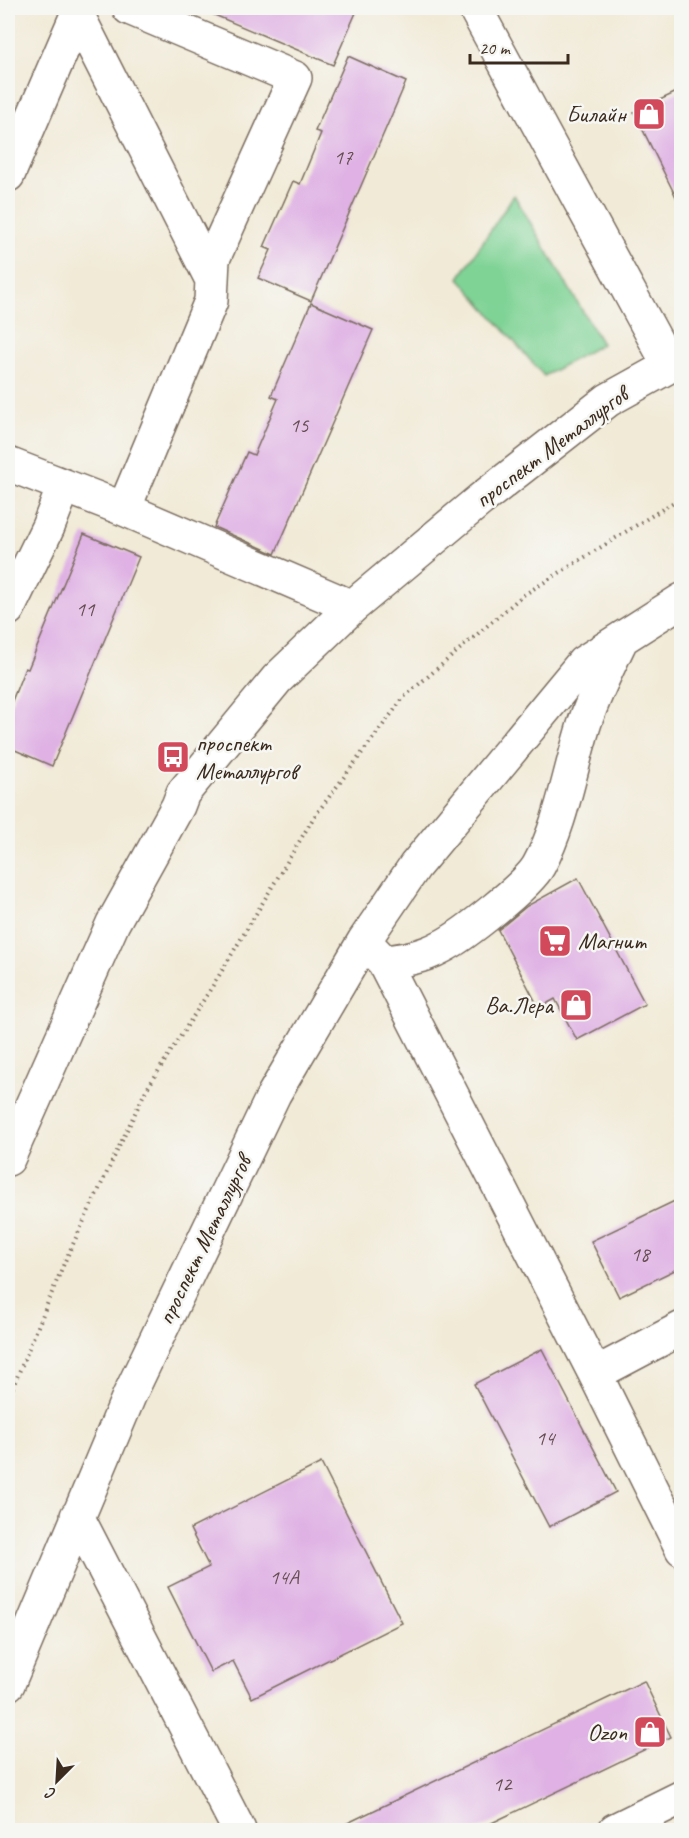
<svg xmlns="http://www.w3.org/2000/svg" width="689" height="1838" font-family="Caveat,sans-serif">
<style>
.green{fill:#7fd395;stroke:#5d7e5a;stroke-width:1.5}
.building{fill:#dfb1e4}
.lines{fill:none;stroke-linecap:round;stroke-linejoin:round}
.minor-casing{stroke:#7b6d5f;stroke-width:36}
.path{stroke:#7b6d5f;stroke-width:4;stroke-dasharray:1.5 4.5;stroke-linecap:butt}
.minor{stroke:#fff;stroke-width:33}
.labels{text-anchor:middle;stroke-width:5;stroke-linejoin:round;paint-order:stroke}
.number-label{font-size:21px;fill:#644c50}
.poi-label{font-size:24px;fill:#3b2a1e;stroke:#f6f6f2;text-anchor:end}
.street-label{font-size:24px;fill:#3b2a1e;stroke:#f6f6f2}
</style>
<rect width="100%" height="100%" fill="#f6f6f2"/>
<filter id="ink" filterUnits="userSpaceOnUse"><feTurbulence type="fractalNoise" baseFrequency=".0167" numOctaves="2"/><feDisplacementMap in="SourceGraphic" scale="12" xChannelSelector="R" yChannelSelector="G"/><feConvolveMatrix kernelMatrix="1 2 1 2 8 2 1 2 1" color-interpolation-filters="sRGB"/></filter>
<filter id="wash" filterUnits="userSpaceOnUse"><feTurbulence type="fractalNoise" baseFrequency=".008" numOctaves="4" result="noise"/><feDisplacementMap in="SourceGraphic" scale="24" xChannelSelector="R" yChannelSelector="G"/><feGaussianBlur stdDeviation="1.35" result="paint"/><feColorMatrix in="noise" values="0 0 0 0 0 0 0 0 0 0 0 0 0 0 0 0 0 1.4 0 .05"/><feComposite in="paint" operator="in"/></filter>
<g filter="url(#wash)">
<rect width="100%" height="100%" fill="#f1ead7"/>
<!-- green -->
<path class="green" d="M514,195l88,149 -58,32 -85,-98z"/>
<g id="blocks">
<!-- building -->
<path class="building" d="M198,8h160l-25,57z
M348,56l58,26 -95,219 -53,-23 13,-28 -7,-3 29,-66 7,3 21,-51 -6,-2z
M681,90v117l-47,-95z
M311,303l62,27 -98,224 -61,-27 33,-75 7,3 24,-56 -7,-3z
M84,534l55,23 -87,209 -44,-19v-36l17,-43 3,1z
M578,878l67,126 -68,36 -22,-41 -16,9 -41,-78 29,-24z
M681,1198v69l-62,30 -28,-56z
M542,1349l74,143 -67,35 -75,-143z
M321,1463l81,160 -150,75 -19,-37 -22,11 -43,-85 41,-20 -19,-38z
M644,1681l27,56 -194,93h-144z"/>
</g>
</g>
<g filter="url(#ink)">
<use href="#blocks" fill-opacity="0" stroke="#7b6d5f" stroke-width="1.5"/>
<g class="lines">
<defs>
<path id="minor" d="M475,8l194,357
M77,14l135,266
M8,175l72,-167
M8,464l116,45 228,98
M124,509l87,-208 2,-42 82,-181 -166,-70
M8,609l40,-82 16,-41
M364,941l20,21 211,412 87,175
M384,962c20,-2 39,-5 57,-15 21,-10 88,-63 98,-82 23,-42 31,-97 46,-143 10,-29 24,-57 37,-84
M8,1159l105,-236 65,-117 5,-13 94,-114 75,-72 128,-107 128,-100 74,-41
M595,1374l87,-46
M77,1516l162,314
M8,1684l121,-288 145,-302 90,-153 51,-75 168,-203 99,-63
M615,1830l67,-33"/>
</defs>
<!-- minor casing -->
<use href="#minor" class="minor-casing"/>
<!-- path -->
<path class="path" d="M8,1399l57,-138 80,-169 72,-113 97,-162 90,-120 118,-101 160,-99"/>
<!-- minor -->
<use href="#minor" class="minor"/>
</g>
</g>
<!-- icons -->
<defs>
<symbol id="shop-square" viewBox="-11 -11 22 22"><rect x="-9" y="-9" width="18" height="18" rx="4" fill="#d1495b" stroke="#f6f6f2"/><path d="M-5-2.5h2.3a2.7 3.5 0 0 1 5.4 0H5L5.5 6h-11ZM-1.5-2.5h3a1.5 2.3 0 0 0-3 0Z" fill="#fff"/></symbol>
<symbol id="bus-square" viewBox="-11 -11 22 22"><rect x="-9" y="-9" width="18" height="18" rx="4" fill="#d1495b" stroke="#f6f6f2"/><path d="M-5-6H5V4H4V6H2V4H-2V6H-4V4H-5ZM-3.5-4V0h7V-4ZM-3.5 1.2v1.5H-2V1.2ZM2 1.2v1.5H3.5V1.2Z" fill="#fff"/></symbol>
<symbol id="supermarket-square" viewBox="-11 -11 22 22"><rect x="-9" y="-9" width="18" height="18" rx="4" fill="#d1495b" stroke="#f6f6f2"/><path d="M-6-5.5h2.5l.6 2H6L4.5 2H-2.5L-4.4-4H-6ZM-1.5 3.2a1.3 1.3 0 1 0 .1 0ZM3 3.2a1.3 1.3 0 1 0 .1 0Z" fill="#fff"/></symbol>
</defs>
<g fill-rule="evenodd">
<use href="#shop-square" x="630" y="95" width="38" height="38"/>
<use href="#bus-square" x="154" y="738" width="38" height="38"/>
<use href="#supermarket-square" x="536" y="922" width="38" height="38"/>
<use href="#shop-square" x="557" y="986" width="38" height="38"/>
<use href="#shop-square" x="631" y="1713" width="38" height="38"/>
</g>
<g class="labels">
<!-- number labels -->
<g class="number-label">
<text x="343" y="164">17</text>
<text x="299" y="432">15</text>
<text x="85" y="616">11</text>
<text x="640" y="1261">18</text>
<text x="545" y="1445">14</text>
<text x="284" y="1584">14А</text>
<text x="502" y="1791">12</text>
</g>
<!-- poi labels -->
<g class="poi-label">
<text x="626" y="122">Билайн</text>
<text x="196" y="751" text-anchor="start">проспект<tspan x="196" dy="28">Металлургов</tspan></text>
<text x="578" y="949" text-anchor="start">Магнит</text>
<text x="553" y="1013">Ва.Лера</text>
<text x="627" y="1740">Ozon</text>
</g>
<!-- street labels -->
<g class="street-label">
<text transform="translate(551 447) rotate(-37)" y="8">проспект Металлургов</text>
<text transform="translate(204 1240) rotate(-64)" y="8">проспект Металлургов</text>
</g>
</g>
<!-- margin -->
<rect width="689" height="1838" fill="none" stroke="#f6f6f2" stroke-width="30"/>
<!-- north arrow -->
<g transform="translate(57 1781) rotate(204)" stroke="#f6f6f2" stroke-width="4.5" paint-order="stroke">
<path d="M0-4.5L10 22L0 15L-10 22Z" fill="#3b2a1e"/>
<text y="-9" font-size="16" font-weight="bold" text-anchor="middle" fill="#3b2a1e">С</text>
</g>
<!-- scale -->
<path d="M470 54v9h98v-9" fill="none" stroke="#3b2a1e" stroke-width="3"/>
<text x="479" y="54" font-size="18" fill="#3b2a1e" stroke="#f6f6f2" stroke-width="4.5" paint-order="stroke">20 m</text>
</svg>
